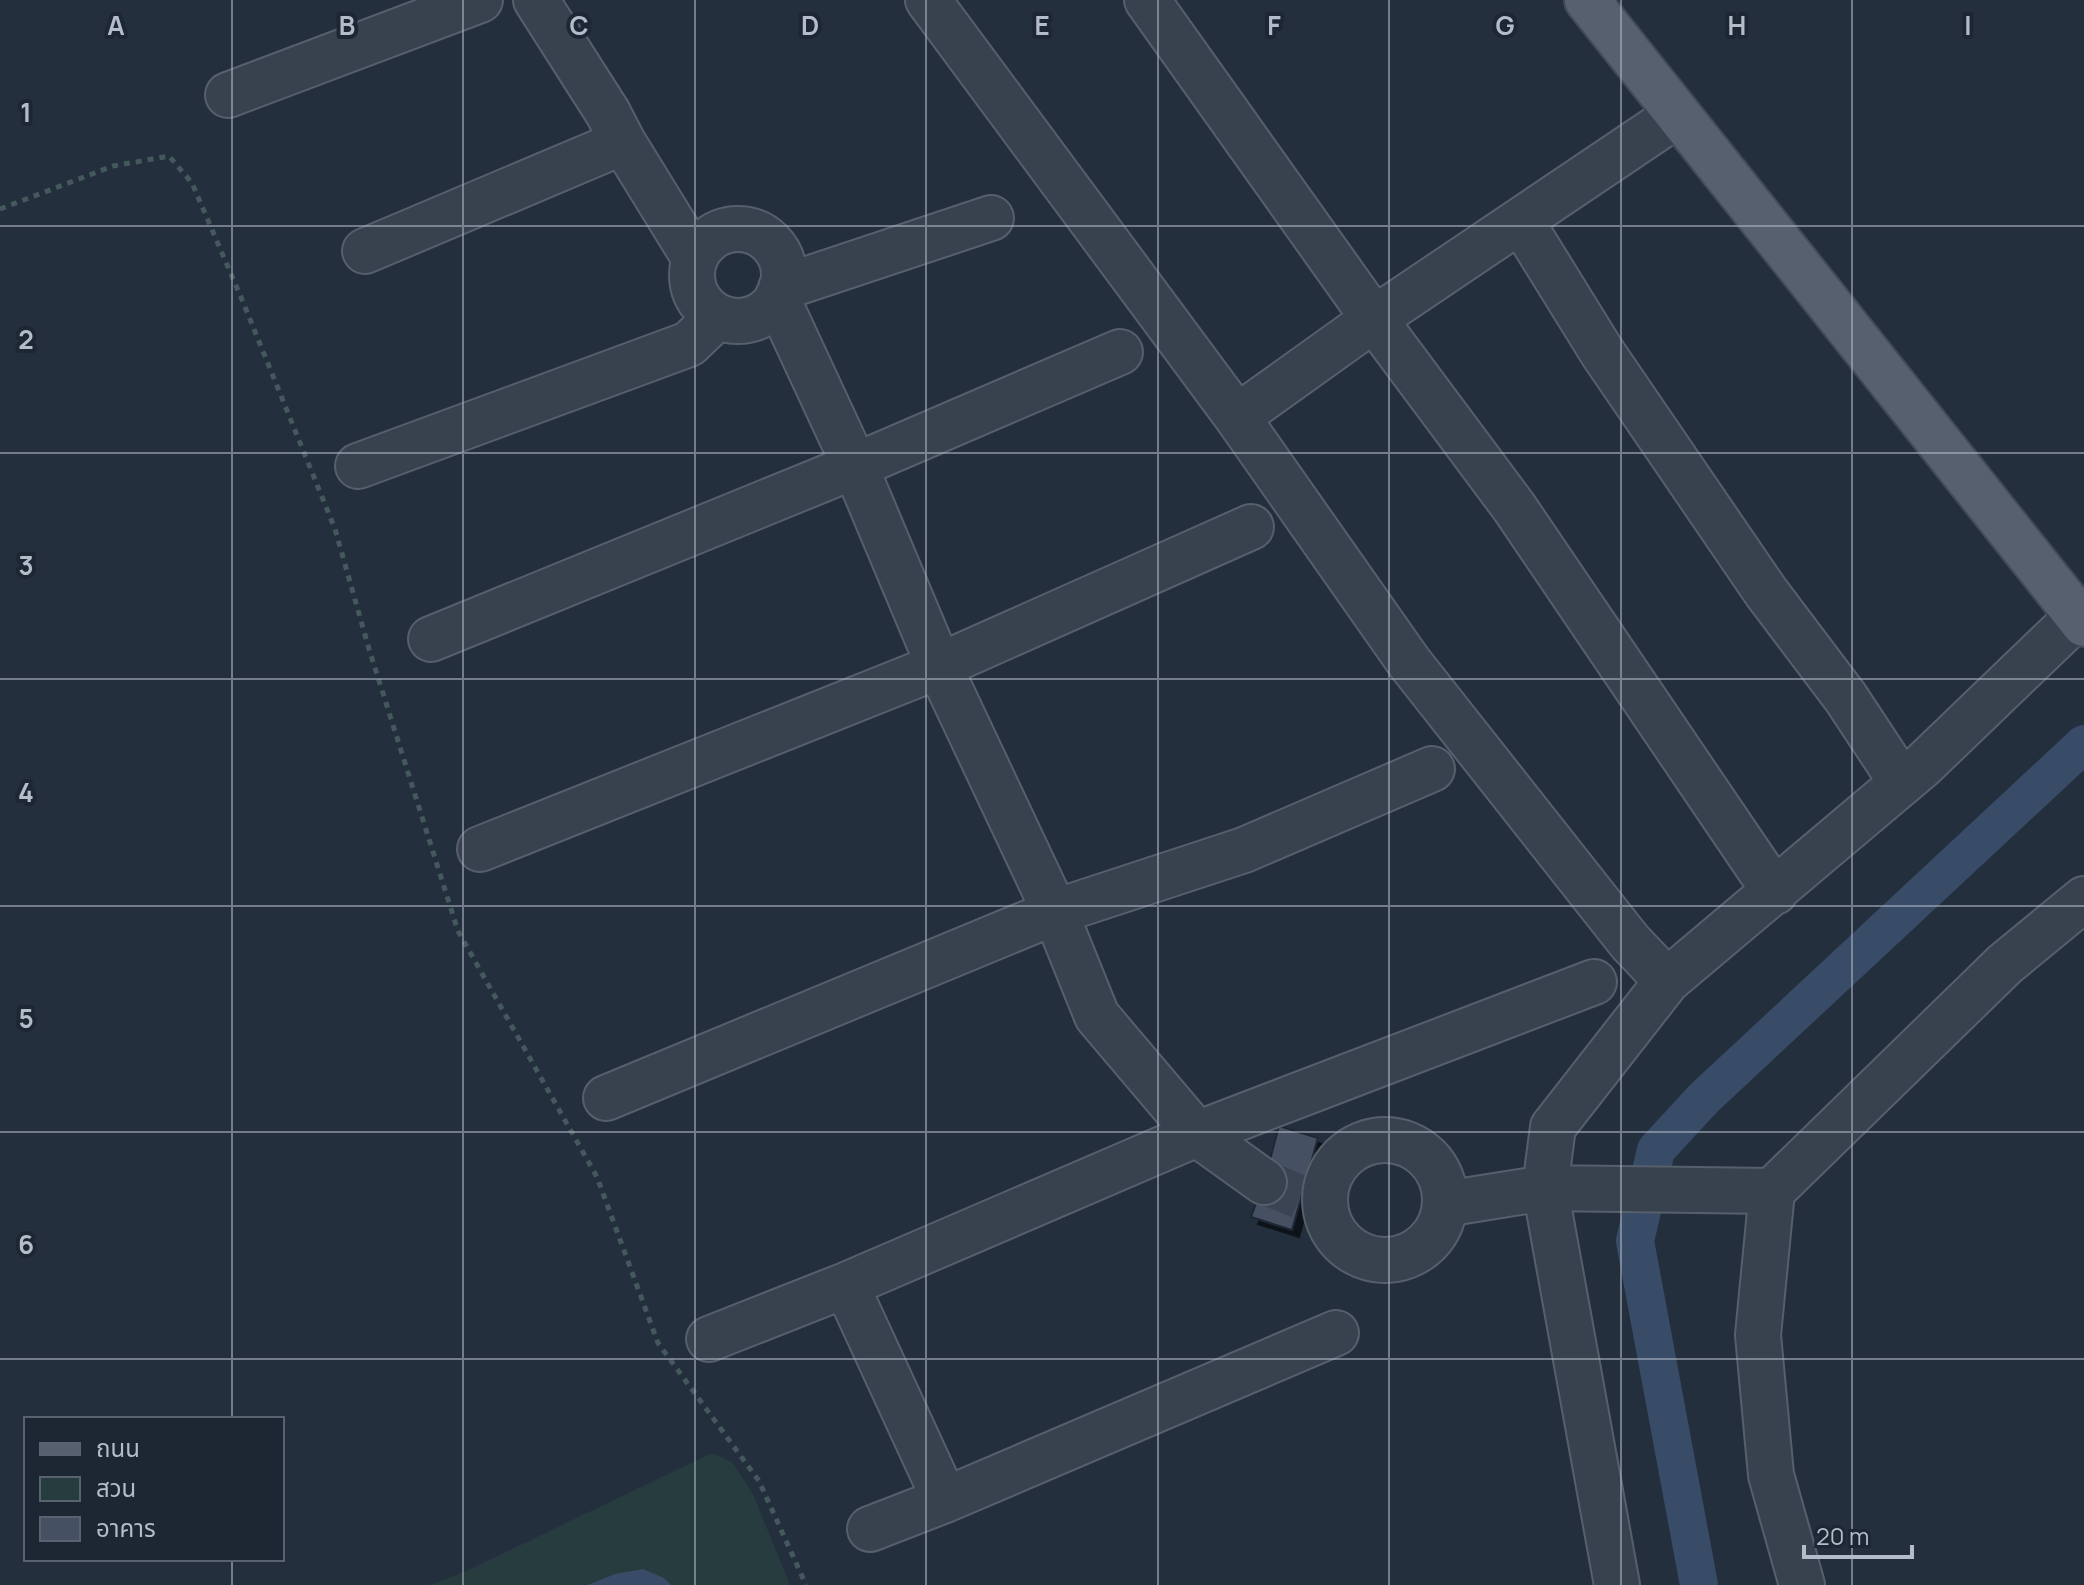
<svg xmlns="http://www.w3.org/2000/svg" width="2084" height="1585" font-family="Manrope,'Noto Sans Thai',sans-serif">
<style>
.green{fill:#263c3f}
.water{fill:#394c67}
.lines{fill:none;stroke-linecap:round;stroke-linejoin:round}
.canal{stroke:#394c67;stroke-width:38}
.building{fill:#455162;stroke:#1f2835;stroke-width:2;filter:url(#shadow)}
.minor-tunnel{stroke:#3a4453;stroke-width:44;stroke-dasharray:44 22;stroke-linecap:butt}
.minor-casing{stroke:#565f6c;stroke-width:48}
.major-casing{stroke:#414a57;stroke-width:48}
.path{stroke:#44595c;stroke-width:5;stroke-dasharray:6 6;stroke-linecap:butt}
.minor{stroke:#38414e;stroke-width:44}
.major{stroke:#56606e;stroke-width:44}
.grid{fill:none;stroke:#b4bcc9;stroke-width:2;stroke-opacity:0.55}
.grid-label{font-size:26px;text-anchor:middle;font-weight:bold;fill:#b4bcc9;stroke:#1d2633;stroke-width:8;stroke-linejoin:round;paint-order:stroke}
</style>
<defs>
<filter id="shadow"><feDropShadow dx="7" dy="7" stdDeviation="0" flood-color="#0009"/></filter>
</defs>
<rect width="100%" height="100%" fill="#242f3e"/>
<!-- green -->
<path class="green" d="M712,1453l20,9 21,32 37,91h-119l-7,-7 -49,-4 -28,11h-157l34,-13z"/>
<!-- water -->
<path class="water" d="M643,1569l21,9 7,7h-84l28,-11z"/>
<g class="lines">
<!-- canal -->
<path class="canal" d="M1699,1585l-64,-344 21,-91 48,-52 380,-354"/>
</g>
<!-- building -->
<path class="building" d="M1279,1126l39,12 -26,92 -41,-13 13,-35z"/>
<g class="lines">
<!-- minor-tunnel -->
<path class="minor-tunnel" d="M1264,1182l36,15"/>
<defs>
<path id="minor" d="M536,0l72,113 15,29 72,117
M928,0l309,417 172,245 221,280 37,39
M1147,0l227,319 140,188 261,385
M228,95l252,-95
M1521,221l81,131 164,240 80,106 56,85
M692 275a46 46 0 1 1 92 0a46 46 0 1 1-92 0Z
M365,251l258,-109
M781,288l210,-70
M777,298l78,168 84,200 116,246 42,104 100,118 67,48
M1237,417l137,-98 303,-204
M358,466l331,-122 28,-27
M431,639l424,-173 265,-114
M480,849l459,-183 312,-139
M606,1098l449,-186 189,-62 188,-81
M1325 1200a60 60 0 1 1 120 0a60 60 0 1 1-120 0Z
M1445,1204l100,-16 227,3
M846,1285l99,215
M709,1339l137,-54 351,-151 397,-152
M870,1529l75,-29 391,-167
M1617,1585l-72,-397 8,-61 114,-146 255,-215 156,-150
M1802,1585l-31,-110 -13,-140 14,-144 233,-227 79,-65"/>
<path id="major" d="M1587,0l497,624"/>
</defs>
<!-- minor casing -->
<use href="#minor" class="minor-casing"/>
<!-- major casing -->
<use href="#major" class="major-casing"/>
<!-- path -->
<path class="path" d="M0,209l113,-43 56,-10 23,27 51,119 92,227 34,120 89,282 139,246 61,166 101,138 47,104"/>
<!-- minor -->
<use href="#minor" class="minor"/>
<!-- major -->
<use href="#major" class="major"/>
</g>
<!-- grid -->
<path class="grid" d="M232,0v1419M463,0v1585M695,0v1585M926,0v1585M1158,0v1585M1389,0v1585M1621,0v1585M1852,0v1585M0,226h2084M0,453h2084M0,679h2084M0,906h2084M0,1132h2084M0,1359h2084M232,1559v26"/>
<g class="grid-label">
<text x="116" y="35">A</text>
<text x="347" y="35">B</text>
<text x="579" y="35">C</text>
<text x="810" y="35">D</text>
<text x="1042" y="35">E</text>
<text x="1274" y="35">F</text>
<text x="1505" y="35">G</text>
<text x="1737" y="35">H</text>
<text x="1968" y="35">I</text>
<text x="26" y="122">1</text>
<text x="26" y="349">2</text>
<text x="26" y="575">3</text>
<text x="26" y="802">4</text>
<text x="26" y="1028">5</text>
<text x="26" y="1254">6</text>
</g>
<!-- legend -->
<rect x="24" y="1417" width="260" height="144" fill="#1d2633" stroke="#59626f" stroke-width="2"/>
<rect x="40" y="1443" width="40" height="12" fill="#56606e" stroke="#59626f" stroke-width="2"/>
<text x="96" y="1457" font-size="24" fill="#b4bcc9">ถนน</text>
<rect x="40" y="1477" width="40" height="24" fill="#263c3f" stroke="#59626f" stroke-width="2"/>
<text x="96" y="1497" font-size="24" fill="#b4bcc9">สวน</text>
<rect x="40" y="1517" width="40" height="24" fill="#455162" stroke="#59626f" stroke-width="2"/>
<text x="96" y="1537" font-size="24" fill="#b4bcc9">อาคาร</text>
<!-- scale -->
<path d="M1804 1545v12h108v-12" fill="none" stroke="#b4bcc9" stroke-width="4"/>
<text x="1816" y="1545" font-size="24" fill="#b4bcc9" stroke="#1d2633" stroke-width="6" paint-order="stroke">20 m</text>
</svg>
